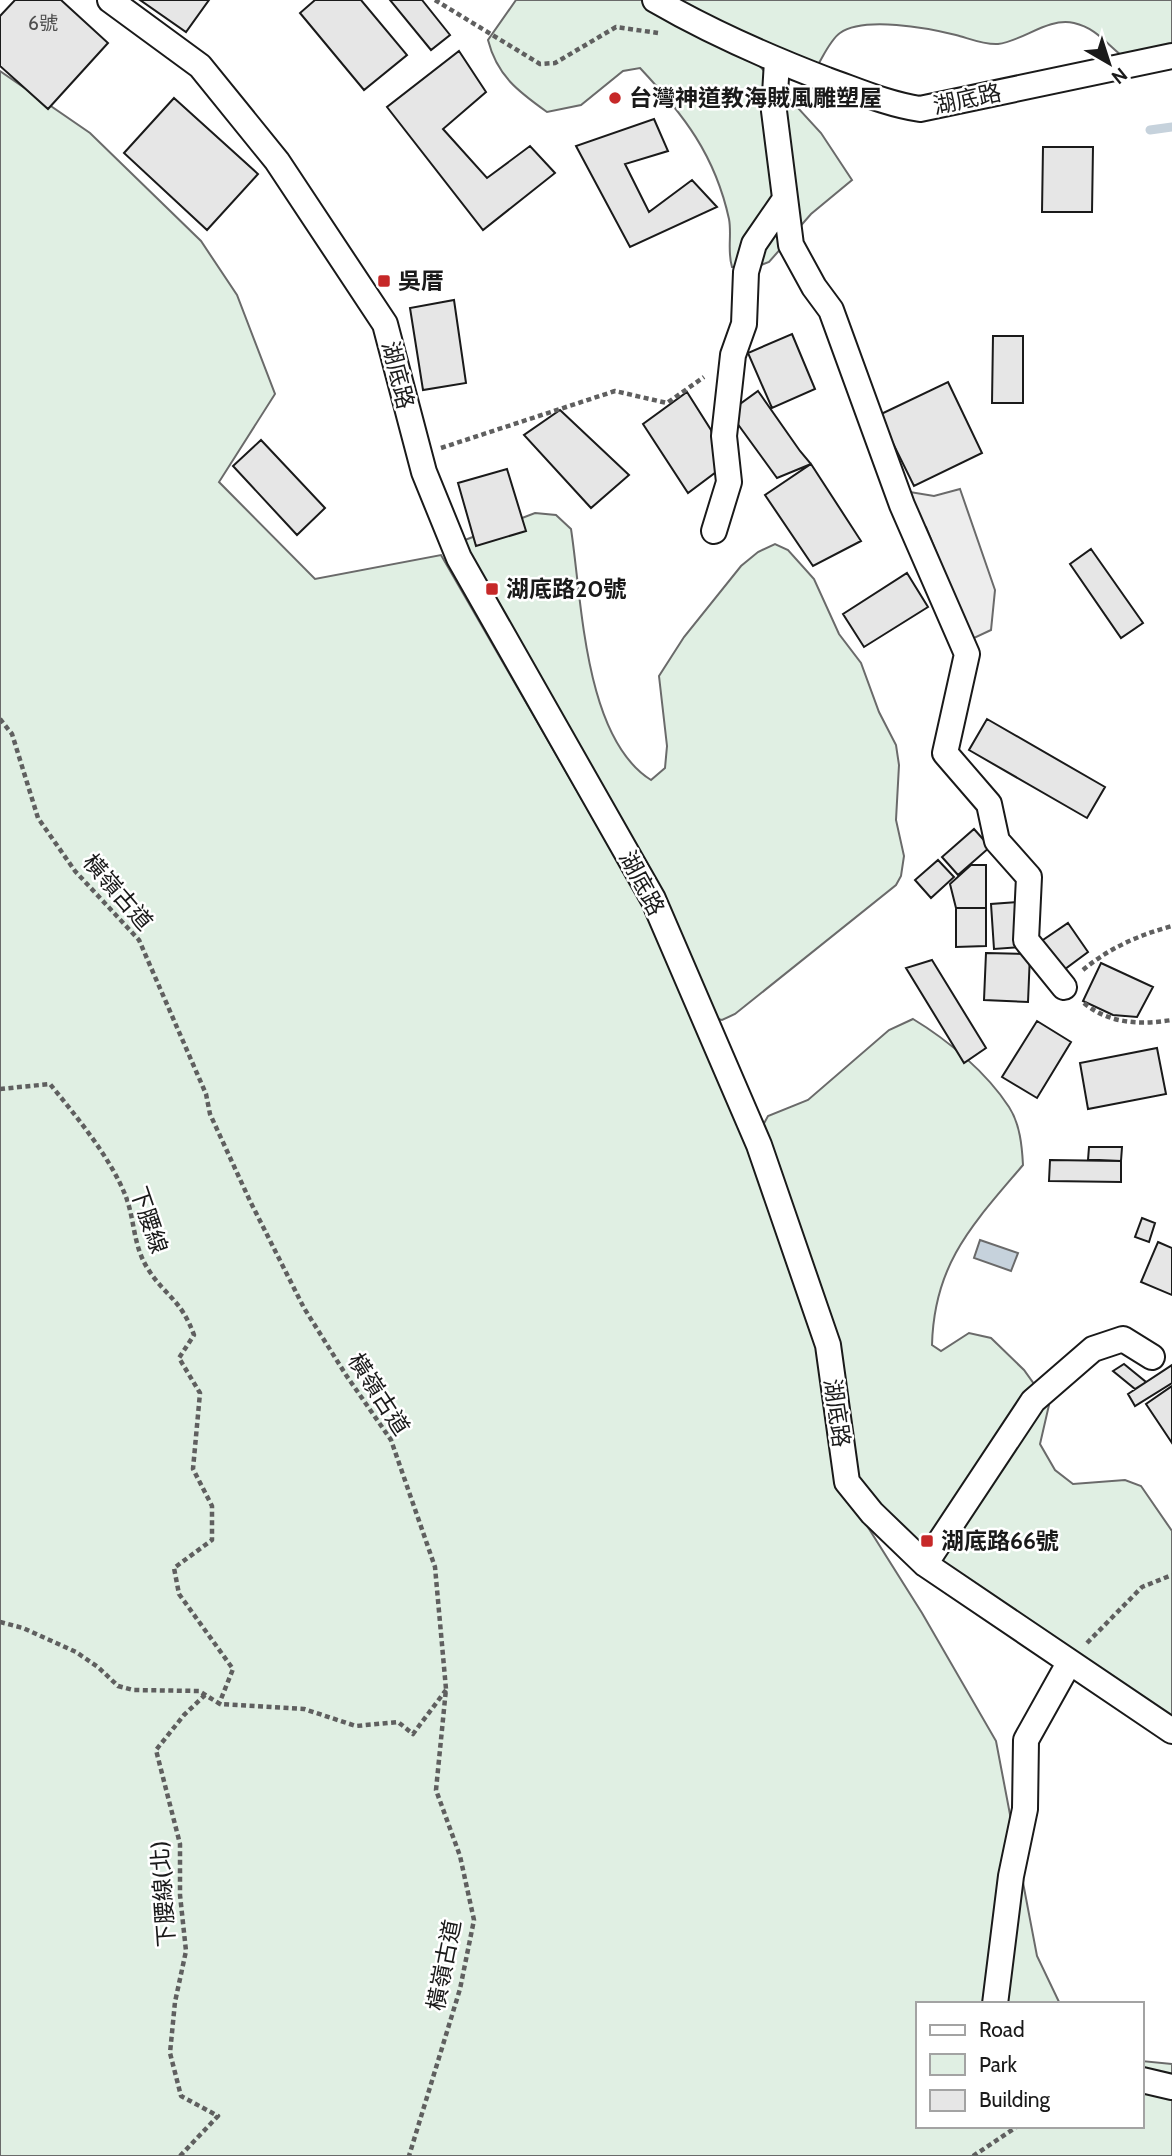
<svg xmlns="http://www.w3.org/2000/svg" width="1172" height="2156" font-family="Cabin,'Noto Sans TC',sans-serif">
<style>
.green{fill:#e0efe3;stroke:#6a6a6a;stroke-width:2}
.parking{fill:#ededed;stroke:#6a6a6a;stroke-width:2}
.water{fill:#c6d2dc;stroke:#6a6a6a;stroke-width:2}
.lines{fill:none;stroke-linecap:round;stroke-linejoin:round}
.stream{stroke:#c6d2dc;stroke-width:9}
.building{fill:#e6e6e6;stroke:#1a1a1a;stroke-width:2}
.street-casing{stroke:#1a1a1a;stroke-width:28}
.path{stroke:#5f5f5f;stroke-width:4.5;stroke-dasharray:5 3.5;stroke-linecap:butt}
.street{stroke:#fff;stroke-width:24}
.poi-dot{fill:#c62828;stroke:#fff;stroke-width:2.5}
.labels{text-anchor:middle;stroke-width:5;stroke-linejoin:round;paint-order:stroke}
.number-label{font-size:19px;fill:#4d4d4d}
.poi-label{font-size:23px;font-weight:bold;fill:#1a1a1a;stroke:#fff;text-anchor:start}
.street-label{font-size:23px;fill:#1a1a1a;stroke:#fff}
</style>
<rect width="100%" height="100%" fill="#fff"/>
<!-- green -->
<path class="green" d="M516,0h656v49l-46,10c-18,-13 -29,-31 -52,-36 -26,-6 -51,18 -76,21 -14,1 -30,-6 -42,-9 -28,-7 -92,-19 -116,-2 -10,7 -17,24 -24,35l-62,-8 67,73 31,47 -41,34 -42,48 -13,5h-24c-5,-16 0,-32 -3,-48 -14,-64 -45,-104 -89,-151l-17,3 -42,34 -34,7c-28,-20 -50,-36 -59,-72z
M0,71l90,62 111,108 36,54 38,99 -56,88 96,97 126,-24 200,347 108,240 72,205 21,139 80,127 74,128 41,215 23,48h-142v122h224v-65l30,3v92h-1172z
M535,513l21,2 15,14c11,71 13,209 80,251l14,-12 2,-22 -8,-70 25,-39 57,-71 17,-14 17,-8 13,6 26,29 25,55 22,29 18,49 17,33 3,20 -3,55 8,36 -3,20 -5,9 -161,129 -13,6 -4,-1 -252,-465 -1,-14z
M913,1019c35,21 74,54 96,88 11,17 13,39 14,58 -50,59 -89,98 -91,180l9,6 28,-18 22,5 33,32 25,35 -9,39 15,26 18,14 52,-4 16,6 31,45v189l-235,-160 -82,-81 -93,-352 6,-11 40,-16 81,-70z"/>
<!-- parking -->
<path class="parking" d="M960,489l35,101 -4,40 -19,9 -46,-112 -10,-9 -12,-27 30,5z"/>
<!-- water -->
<path class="water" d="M980,1240l38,13 -7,18 -37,-13z"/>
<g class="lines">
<!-- stream -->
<path class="stream" d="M1150,130l22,-3"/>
</g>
<!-- building -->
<path class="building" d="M15,0h46l47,43 -60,66 -48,-43v-50z
M140,0h69l-23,32z
M315,0h46l46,55 -43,35 -64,-77z
M390,0h32l28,35 -19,15z
M459,51l27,41 -43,37 44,49 43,-32 25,27 -72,57 -96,-123z
M174,98l84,76 -51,56 -83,-77z
M654,119l14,32 -43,13 24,48 43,-32 25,27 -87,40 -54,-101z
M1043,147h50l-1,65h-50z
M454,300l12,83 -43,7 -13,-82z
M792,334l23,55 -43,19 -24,-55z
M993,336h30v67h-31z
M948,382l34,71 -68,33 -35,-71z
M758,391l42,60 11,13 -34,14 -48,-66z
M687,392l24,38 9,39 -32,24 -45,-69z
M560,410l69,65 -38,33 -67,-73z
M261,440l64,68 -28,27 -64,-69z
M811,464l50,77 -48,25 -48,-71z
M507,469l19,62 -50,15 -18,-63z
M1091,549l52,74 -22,15 -51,-74z
M907,573l21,34 -64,40 -21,-33z
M987,719l118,68 -18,31 -118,-68z
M974,829l16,18 -32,28 -16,-18z
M938,860l16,17 -23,21 -16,-18z
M971,865h15v43h-30l-6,-24z
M1018,902l3,45 -27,2 -3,-45z
M956,908h30v38l-30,1z
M1068,923l20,29 -27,20 -21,-30z
M986,953l44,1 -2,48 -44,-2z
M932,960l54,88 -22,15 -58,-95z
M1101,963l52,24 -16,30 -24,-2 -30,-14z
M1037,1021l34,21 -34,56 -35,-21z
M1157,1048l9,46 -78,15 -8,-46z
M1089,1147h33l-1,14 -33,-1z
M1050,1160l71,1v21l-72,-1z
M1142,1218l13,5 -6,19 -14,-5z
M1158,1242l14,6v47l-31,-13z
M1124,1364l22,18 -11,7 -22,-18z
M1172,1365v18l-37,23 -7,-12z
M1172,1386v57l-26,-39z"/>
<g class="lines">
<defs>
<path id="street" d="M110,0l90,66 77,95 108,163 39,148 35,86 194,341 106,246 69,200 19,137 25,31 53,51 247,167
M655,0c55,32 112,57 172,80 31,11 60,24 93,29l252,-53
M777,61l-3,50 17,134 23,42 17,23 71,195 65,149 -22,99 44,51 8,37 32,36 -3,63 38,47
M714,531l15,-49 -5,-46 9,-81 11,-31 2,-52 8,-28 31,-45
M925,1564l108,-163 60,-52 30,-10 29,18
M995,2004l16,-128 14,-67 1,-69 43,-77
M1142,2080l30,7"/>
</defs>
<!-- street casing -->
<use href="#street" class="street-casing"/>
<!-- path -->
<path class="path" d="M435,0l105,64 15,-1 61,-36 42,6
M441,448l174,-57 52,12 37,-26
M0,719l12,15 26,84 37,53 64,69 67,154 4,20 40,87 54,107 42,67 45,65 44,127 11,122 -10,101 24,66 14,64 -14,69 -51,167
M1083,970c26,-22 56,-35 89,-44
M1084,1003c25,21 57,22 88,17
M0,1089l50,-5c26,32 61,74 76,113 9,24 7,49 22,72 17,27 33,30 46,66l-15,23 21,35 -7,76 19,37v34l-38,28 5,26 54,75 -14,35
M0,1622l23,6 53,24 22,15 20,19 15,4 66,1 21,13 84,5 52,17 42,-4 15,12 33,-44
M1087,1643l55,-56 30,-12
M180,2156l38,-40 -37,-20 -11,-43 5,-51 11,-51 -6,-56v-51l-24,-94 28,-35 21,-20
M973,2156l45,-30"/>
<!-- street -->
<use href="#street" class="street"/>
</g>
<!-- markers -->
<g class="poi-dot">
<circle cx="615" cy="98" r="7"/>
<rect x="377" y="274" width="14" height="14" rx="3.5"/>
<rect x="485" y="582" width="14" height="14" rx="3.5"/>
<rect x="920" y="1534" width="14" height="14" rx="3.5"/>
</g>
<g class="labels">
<!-- number labels -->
<g class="number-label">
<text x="43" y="30">6號</text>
</g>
<!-- poi labels -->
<g class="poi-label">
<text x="629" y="106">台灣神道教海賊風雕塑屋</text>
<text x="398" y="289">吳厝</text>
<text x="506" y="597">湖底路20號</text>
<text x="941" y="1549">湖底路66號</text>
</g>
<!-- street labels -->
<g class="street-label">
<text transform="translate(967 99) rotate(-12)" y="8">湖底路</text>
<text transform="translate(398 375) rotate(76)" y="8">湖底路</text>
<text transform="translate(642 883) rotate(62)" y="8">湖底路</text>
<text transform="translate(118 892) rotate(49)" y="8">橫嶺古道</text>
<text transform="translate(149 1220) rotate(71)" y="8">下腰線</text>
<text transform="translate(379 1394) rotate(57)" y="8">橫嶺古道</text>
<text transform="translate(837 1413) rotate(82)" y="8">湖底路</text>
<text transform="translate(163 1894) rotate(-94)" y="8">下腰線(北)</text>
<text transform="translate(444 1965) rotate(-79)" y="8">橫嶺古道</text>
</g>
</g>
<!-- legend -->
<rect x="916" y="2002" width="228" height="126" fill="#ffffff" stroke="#a3a3a3" stroke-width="2"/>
<rect x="930" y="2025" width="35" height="10" fill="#ffffff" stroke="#a3a3a3" stroke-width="2"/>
<text x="979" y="2037" font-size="21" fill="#1a1a1a">Road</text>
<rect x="930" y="2054" width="35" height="21" fill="#e0efe3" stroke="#a3a3a3" stroke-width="2"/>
<text x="979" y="2072" font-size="21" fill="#1a1a1a">Park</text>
<rect x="930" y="2090" width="35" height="21" fill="#e6e6e6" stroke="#a3a3a3" stroke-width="2"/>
<text x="979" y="2107" font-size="21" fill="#1a1a1a">Building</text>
<!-- north arrow -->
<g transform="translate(1109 63) rotate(141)" stroke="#ffffff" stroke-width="5" paint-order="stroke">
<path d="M0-5L12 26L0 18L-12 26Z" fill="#1a1a1a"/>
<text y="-10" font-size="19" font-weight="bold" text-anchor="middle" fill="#1a1a1a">N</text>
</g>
</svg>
